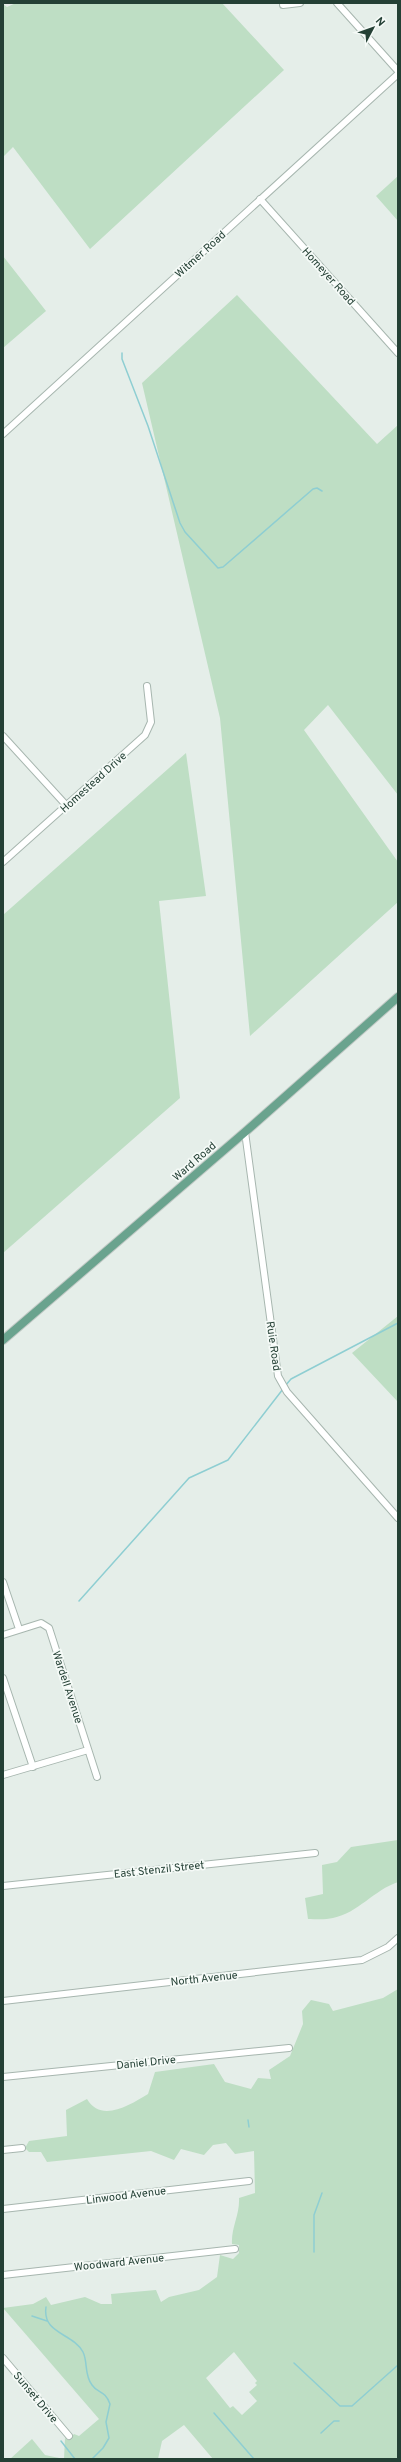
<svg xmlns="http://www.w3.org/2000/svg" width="401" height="2462" font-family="Overpass,sans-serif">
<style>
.green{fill:#bedec4;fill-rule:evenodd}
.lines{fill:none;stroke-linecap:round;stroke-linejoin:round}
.stream{stroke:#8eced2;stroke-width:1.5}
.minor-casing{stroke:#a7b6af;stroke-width:8}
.major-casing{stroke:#c2cac6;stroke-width:10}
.minor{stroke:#fff;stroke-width:6}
.major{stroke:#6aa38e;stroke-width:8}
.labels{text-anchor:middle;stroke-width:3.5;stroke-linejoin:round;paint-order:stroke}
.street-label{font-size:11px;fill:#244035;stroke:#f5faf7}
</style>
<rect width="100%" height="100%" fill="#e5eee9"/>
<!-- green -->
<path class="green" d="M16,3h206l62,67 -194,179 -77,-102 -10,10v-153l4,3z
M398,176v45l-22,-25z
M3,256l43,55 -43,37z
M237,295l140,149 21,-19v370l-70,-90 -24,25 94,132v40l-148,134 -30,-318 -78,-335z
M186,753l20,143 -47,5 21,197 -177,155v-338z
M398,1316v86l-46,-49z
M398,1840v42c-24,8 -40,31 -65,36 -8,2 -18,1 -25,1l-3,-21 18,-4 -1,-29 15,-3 14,-15z
M398,1989v470h-185l-29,-34 -22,16 -4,18h-94l1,-21 3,2 6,-6 5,2 20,-17 -96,-111 30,-4 13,-7 5,8 34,-8 16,7h11l-1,-10 45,-4 5,12 8,-5 30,-7 18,-13 3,-22 13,4 6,-6v-8l-7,-1c-1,-16 8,-30 7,-46l16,-5 -1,-42 -19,3 -9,-11 -13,2 -9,10 -23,-6 -7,11 -23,-9 -104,11 -6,-10h-12l-4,-4 4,-7 38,-5 -1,-26 21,-11c14,24 43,6 61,-5l7,-22 59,-8 11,18 26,7 7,-11 13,1 -2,-9 21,-14 13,-32 -1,-13 9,-11 18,4 4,7 50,-13zM234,2352l23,29 -2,2 2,2 -8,7 8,9 -15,14 -9,-9 -3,2 -24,-30z
M32,2439l13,16 19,4h-54z"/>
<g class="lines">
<!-- stream -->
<path class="stream" d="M122,353v6l26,67 32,97 5,9 33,36 5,-1 90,-78 4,-1 5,3
M285,1386l6,-7 107,-56
M79,1601l110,-123 39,-18 55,-71
M248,2120l1,7
M314,2252v-37l8,-22
M46,2307c-4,27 27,26 37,45 5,10 1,23 9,33 6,9 13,5 18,19l-4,18 3,16 -6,10 -11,11
M32,2316l15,5
M294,2363l46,43h12l46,-41
M214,2413l40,46
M321,2433l13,-12h5
M61,2441l14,18"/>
<defs>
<path id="minor" d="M337,3l61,68
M283,5l17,-2
M260,199l138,154
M3,434l395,-360
M3,736l63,69
M3,862l142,-127 6,-13 -4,-36
M245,1132l33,244 9,16 111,126
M3,1582l16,47
M3,1635l38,-12 8,5 48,149
M3,1678l30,89
M3,1775l85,-25
M3,1886l312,-33
M3,2001l359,-41 26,-13 10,-9
M3,2077l286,-29
M3,2150l19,-2
M3,2209l246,-28
M3,2275l232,-26
M3,2358l66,78"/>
<path id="major" d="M3,1340l242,-208 153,-135"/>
</defs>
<!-- minor casing -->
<use href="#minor" class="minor-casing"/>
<!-- major casing -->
<use href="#major" class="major-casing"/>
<!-- minor -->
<use href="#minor" class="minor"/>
<!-- major -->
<use href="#major" class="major"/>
</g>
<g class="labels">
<!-- street labels -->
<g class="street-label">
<text transform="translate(200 254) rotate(-42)" y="4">Witmer Road</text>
<text transform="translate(329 276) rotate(48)" y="4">Homeyer Road</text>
<text transform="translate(93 782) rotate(-42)" y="4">Homestead Drive</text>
<text transform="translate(194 1161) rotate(-41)" y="4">Ward Road</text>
<text transform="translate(274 1346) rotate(82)" y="4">Ruie Road</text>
<text transform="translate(68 1687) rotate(72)" y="4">Wardell Avenue</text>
<text transform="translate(159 1869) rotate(-6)" y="4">East Stenzil Street</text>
<text transform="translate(204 1978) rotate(-6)" y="4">North Avenue</text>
<text transform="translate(146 2062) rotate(-6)" y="4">Daniel Drive</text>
<text transform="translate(126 2195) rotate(-7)" y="4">Linwood Avenue</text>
<text transform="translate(119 2262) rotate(-6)" y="4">Woodward Avenue</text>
<text transform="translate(36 2397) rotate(50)" y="4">Sunset Drive</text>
</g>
</g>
<!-- border -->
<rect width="401" height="2462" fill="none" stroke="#244035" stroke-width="8"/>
<!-- north arrow -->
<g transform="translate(373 28) rotate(49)" stroke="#f5faf7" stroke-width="3" paint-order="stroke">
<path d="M0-3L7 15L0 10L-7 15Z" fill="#244035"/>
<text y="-6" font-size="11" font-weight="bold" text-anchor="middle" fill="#244035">N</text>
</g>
</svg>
